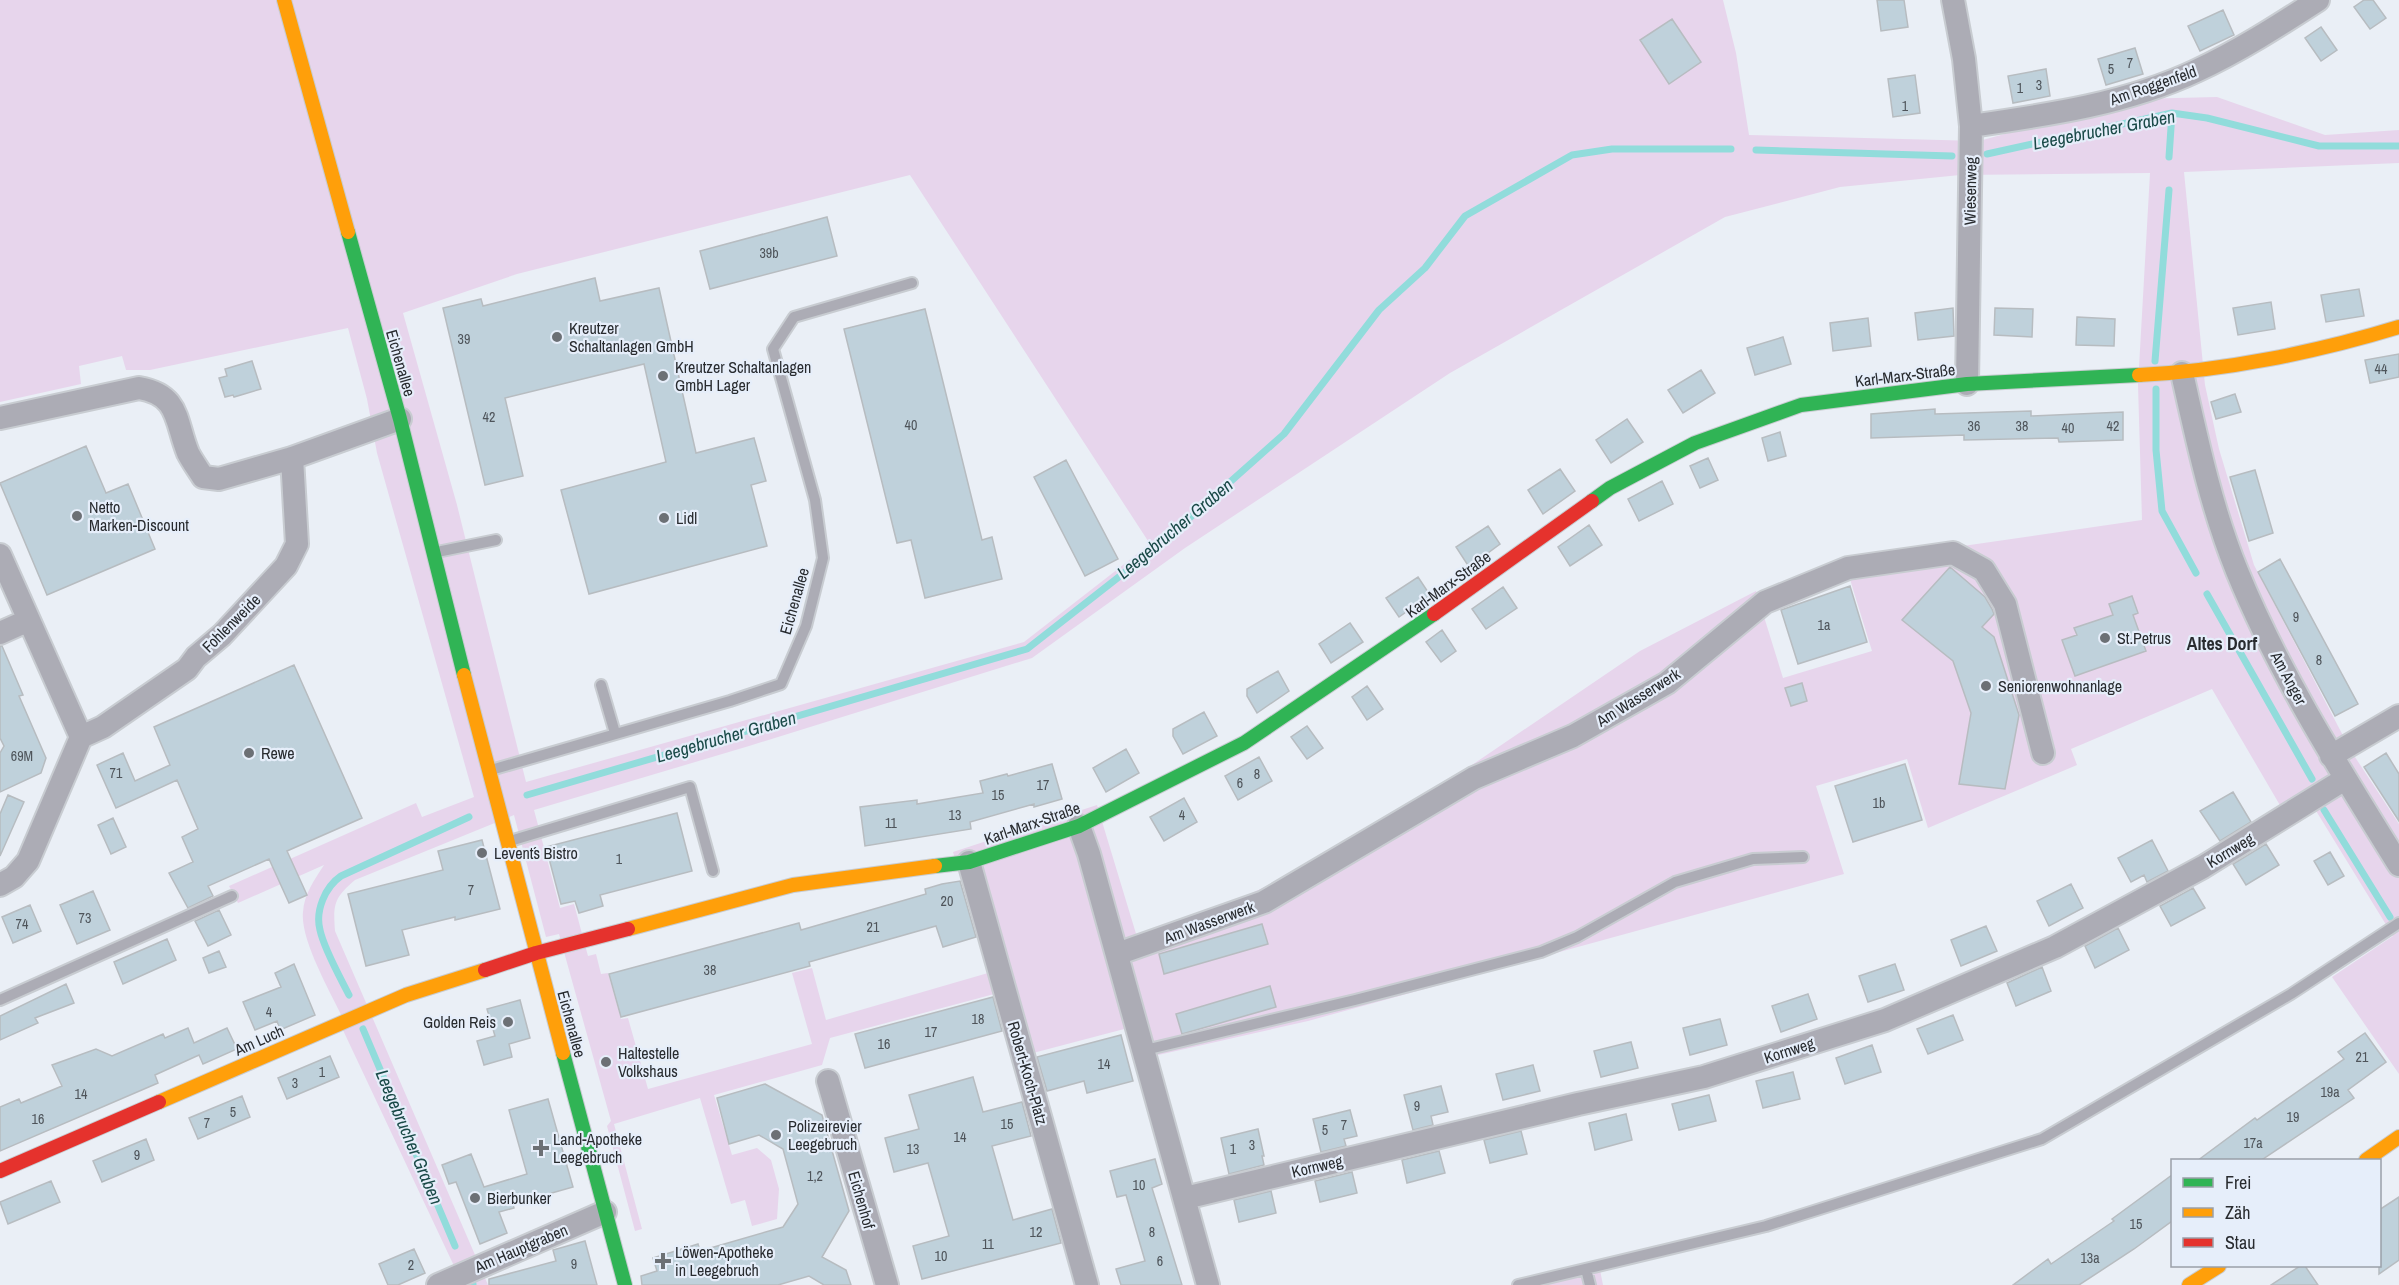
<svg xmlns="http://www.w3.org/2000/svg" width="2399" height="1285" font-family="'Archivo Narrow',sans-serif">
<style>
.green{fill:#e7d5ec;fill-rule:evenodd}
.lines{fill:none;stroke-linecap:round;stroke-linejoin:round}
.stream{stroke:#91dcdb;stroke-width:7}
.building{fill:#bfd1db;stroke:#b7bcc0;stroke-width:1.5}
.lane-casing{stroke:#c8ccd1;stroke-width:14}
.street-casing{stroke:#c8ccd1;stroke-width:26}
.fast-casing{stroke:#c8ccd1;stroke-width:16}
.slow-casing{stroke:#c8ccd1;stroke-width:16}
.jam-casing{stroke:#c8ccd1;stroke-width:16}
.lane{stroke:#acacb5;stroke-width:10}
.street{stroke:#acacb5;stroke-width:22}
.fast{stroke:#30b455;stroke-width:14}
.slow{stroke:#ff9f0a;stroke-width:14}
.jam{stroke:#e5322d;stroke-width:14}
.poi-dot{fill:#6c7075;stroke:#e6eefa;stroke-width:2}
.labels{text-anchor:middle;stroke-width:4.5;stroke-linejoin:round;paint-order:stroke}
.number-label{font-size:14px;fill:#4e545a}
.street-label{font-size:16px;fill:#282b2f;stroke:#e6eefa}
.poi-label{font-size:16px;fill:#282b2f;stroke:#e6eefa;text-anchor:start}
.water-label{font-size:18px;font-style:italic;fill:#1a4a48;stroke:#e6eefa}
.neighbourhood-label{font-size:18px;font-weight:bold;fill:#282b2f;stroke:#e6eefa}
</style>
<rect width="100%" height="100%" fill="#eaeff6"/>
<!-- green -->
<path class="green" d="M0,0h1723l13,53 13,82 230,6 155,-42 83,-2 108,38 74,-5v33l-215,9 21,213 14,64 35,116 97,186 48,73v250l-67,-97 61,-41 -88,-143 -24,14 -69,-118 -141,60 6,16 -149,63 -21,-69 -91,27 28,88 -536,147 -172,39 -8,-32 -114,30 -16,-65 -168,45 -8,27 -108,30 18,60 25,-7 14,12 8,29 -2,30 -25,7 -7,-26 -14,4 -31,-106 -86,26 28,105 -7,2 -28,-105 4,-5 -52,-187 -13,3 -32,-122 -159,65c-21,18 -22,24 -20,51l153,354h-25l-121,-257 4,-3c-13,-29 -46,-84 -43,-113 1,-18 12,-33 21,-47l-86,38 -9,-17 187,-83 6,14 52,-20 -97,-344 -10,-54 -19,-71 -198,42h-24l-4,-14 -43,10 2,18 -81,18zM2150,173l-12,212 4,135 -297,43 27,88 -89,27 -27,-87 -116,60 -171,116 -200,118 -60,28 -72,24 -40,-132 -144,47 35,121 -162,47 -14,-52 -20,5 20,71 -164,45 -20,-71 -7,1 -13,-46 -7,1 -5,-20 -8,2 -14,-52 -14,4 -26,-98 215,-64 283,-88 153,-110 265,-175 275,-156 115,-30 120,-12zM910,175l240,369 -126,98 -498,140 -69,-277 -54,-192 114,-39z
M1600,1270l3,15h-73z"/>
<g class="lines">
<!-- stream -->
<path class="stream" d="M1756,150l196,6
M1987,154l185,-41 35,5 112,28h80
M2169,157l3,-44
M2155,361l14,-171
M2156,389v61l6,61 34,62
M2207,594l105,185
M527,795l500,-146 130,-102 127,-113 95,-124 46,-42 40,-52 107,-61 40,-6h119
M2324,810l66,107
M349,995c-9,-18 -25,-46 -29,-65 -5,-19 5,-43 21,-54l128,-59
M363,1029l92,217
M473,1284v1"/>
</g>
<!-- building -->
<path class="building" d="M1877,0h27l4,27 -27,4z
M2364,0h9l13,18 -16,11 -16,-22z
M2223,10l11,25 -34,16 -12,-25z
M1672,19l29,43 -32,22 -29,-44z
M2321,27l16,23 -16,11 -16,-23z
M2135,48l8,26 -37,11 -8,-26z
M2046,69l4,27 -37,7 -5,-27z
M1915,75l5,38 -27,4 -5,-38z
M827,217l10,39 -127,33 -10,-38z
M595,278l5,23 59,-13 37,165 58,-15 12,43 -15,4 16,61 -178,48 -28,-104 105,-28 -22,-98 -139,34 18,78 -38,9 -42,-177 38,-9 2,7z
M2359,289l5,27 -38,6 -5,-27z
M2271,302l4,27 -37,6 -5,-27z
M1953,308l1,28 -36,4 -3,-27z
M1995,308l38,1 -1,28 -38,-2z
M925,309l57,231 10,-3 10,42 -77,19 -14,-58 -14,3 -53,-214z
M2077,317l38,2 -1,27 -38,-1z
M1868,318l3,28 -38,5 -3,-28z
M1783,337l8,27 -36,11 -8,-27z
M2399,354v23l-29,6 -5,-23z
M252,361l9,28 -27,8 -1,-2 -8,2 -6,-19 8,-2 -2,-7z
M1701,370l14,23 -32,20 -15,-23z
M2235,394l6,18 -25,7 -5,-17z
M1935,409v5l96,-3v5l92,-4v28l-64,2 -1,-4 -94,2v-5l-93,3v-24z
M1627,419l16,23 -32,21 -15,-23z
M1780,432l6,24 -18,5 -6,-23z
M86,446l20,47 22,-9 27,65 -108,46 -47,-112z
M1708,458l10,22 -18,8 -10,-22z
M1066,460l52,99 -33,17 -51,-99z
M1560,469l15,22 -32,23 -15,-24z
M2255,470l18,63 -24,8 -19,-64z
M1662,481l11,23 -34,17 -11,-22z
M1589,525l13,20 -32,21 -12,-19z
M1488,526l12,18 -31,23 -13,-20z
M2280,559l78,145 -23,12 -77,-144z
M1950,567l35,30 7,12 2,5 -12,13 12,10 25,78 -14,74 -46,-5 12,-71 -18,-52 -51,-41z
M1418,577l12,18 -31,22 -13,-19z
M1850,586l17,56 -69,22 -17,-54z
M1503,587l14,21 -31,21 -14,-20z
M2132,596l6,17 -5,2 13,36 -71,25 -13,-36 15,-5 -3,-7 39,-13 -4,-11z
M1350,623l13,19 -32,21 -12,-19z
M1442,630l14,21 -15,11 -15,-20z
M0,646h2l21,49 -4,1 27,62 -5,15 -41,19v-39l4,-7 -4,-8z
M294,665l68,153 -75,33 20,44 -18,8 -20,-44 -61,27 5,10 -25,12 -19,-35 24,-11 -11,-25 16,-8 -21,-49 -61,28 -19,-43 26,-12 12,28 35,-16 -16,-38z
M1278,671l11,20 -32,22 -10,-17v-7z
M1802,683l5,18 -16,5 -6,-18z
M1367,686l16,23 -16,11 -15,-23z
M1204,712l13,24 -34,18 -10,-18v-7z
M1307,726l16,22 -16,11 -16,-22z
M1126,749l13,24 -33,19 -13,-24z
M2386,753l13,21v47l-35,-54z
M1259,757l13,24 -34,19 -13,-24z
M1052,764l10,35 -28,8v-3l-64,18 1,7 -106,17 -5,-39 57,-7v4l66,-11 -3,-12 27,-7 1,2z
M1905,764l17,56 -69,22 -18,-56z
M2233,792l18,30 -31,19 -20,-30z
M8,795l16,7 -24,54v-42z
M1184,798l13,24 -33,19 -14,-24z
M677,813l15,58 -92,24 3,11 -24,7 -4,-12 -14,3 -15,-57z
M113,818l13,29 -15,7 -13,-29z
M482,840l18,69 -45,11v-3l-53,13 7,25 -43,11 -18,-72 95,-24 -5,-19z
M2152,840l16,31 -21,11 -3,-7 -13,7 -13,-24z
M2266,844l13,21 -33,20 -13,-21z
M2330,852l14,24 -16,9 -14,-24z
M960,881l16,56 -33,10 -7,-21 -127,36 1,4 -189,51 -12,-43 190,-51 2,7 125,-36 -1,-5 17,-5z
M2071,884l12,24 -34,18 -12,-25z
M2193,888l12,20 -34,18 -11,-20z
M93,891l17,39 -33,14 -17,-39z
M30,905l11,26 -28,12 -11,-26z
M219,910l12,25 -23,11 -13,-25z
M1262,924l6,20 -104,30 -5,-20z
M1986,926l11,25 -36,15 -10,-26z
M2118,928l11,22 -34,18 -10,-22z
M167,939l9,21 -53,24 -9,-22z
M219,951l7,16 -17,6 -6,-15z
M294,964l21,51 -35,15 -3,-9 -22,9 -12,-28 38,-15 -6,-14z
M1895,964l9,26 -36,12 -9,-26z
M2042,967l9,24 -35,15 -9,-23z
M66,984l8,19 -39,15 3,5 -38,17v-24z
M1270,986l6,21 -94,27 -6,-20z
M1808,994l9,25 -36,13 -9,-26z
M993,997l9,34 -137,37 -10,-34z
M520,1000l10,38 -21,6 3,13 -28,8 -7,-24 18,-5 -8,-27z
M1953,1015l10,25 -35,14 -11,-25z
M1720,1019l7,26 -37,10 -7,-27z
M188,1028l6,15 33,-15 10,21 -34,15 -4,-9 -44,20 3,8 -158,68v-44l19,-8 2,4 41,-17 -10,-21 44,-16 16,7 51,-22 2,4z
M2365,1033l21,29 -38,28 6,8 -94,63h-63l58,-43 2,2 87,-61 -6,-7z
M1121,1035l12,46 -46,12 -3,-12 -37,10 -10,-34z
M1631,1042l7,26 -37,9 -7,-26z
M1872,1045l9,27 -36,12 -9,-26z
M330,1056l9,21 -52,22 -9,-21z
M1533,1065l7,26 -37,9 -7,-26z
M1793,1072l7,27 -37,9 -7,-27z
M973,1077l10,35 39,-10 9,34 -39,10 21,74 39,-11 9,34 -139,36 -9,-33 36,-10 -21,-73 -34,9 -9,-34 34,-9 -10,-34z
M765,1084l57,31 27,96 -27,46 24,13 5,15h-27l-15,-9 -31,9h-136l-1,-9 16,-5 -4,-13 45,-14 2,7 83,-24 15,-23 -15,-55 -24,-14 -30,9 -12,-46z
M1441,1086l7,26 -17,4 2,9 -20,5 -9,-35z
M1709,1095l7,26 -37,9 -7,-26z
M242,1096l8,21 -52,22 -9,-21z
M548,1099l25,88 -60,17 1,4 -15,4 8,21 -27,11 -24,-62 -7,2 -7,-19 29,-11 13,33 43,-13 -18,-64z
M1350,1110l7,26 -13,3 2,7 -25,6 -8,-33z
M1626,1114l6,26 -37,10 -6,-27z
M1258,1129l6,27h-2l2,9 -35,9 -8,-36z
M1521,1131l6,23 -37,9 -6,-23z
M146,1139l8,21 -52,22 -9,-21z
M1439,1151l6,22 -38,10 -5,-23z
M1155,1159l7,25 -10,4 30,97h-61l-5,-16 29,-8 -19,-66 -9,2 -7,-26z
M1352,1172l5,21 -37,9 -5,-21z
M2172,1175v46l-38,28 -55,36h-66l35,-26 3,5 63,-43 -2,-2z
M51,1181l9,21 -52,22 -8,-22z
M1271,1191l5,22 -37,9 -5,-22z
M2399,1197v63l-20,14v-64z
M585,1241l12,44h-108v-6l67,-18 -3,-11z
M414,1249l11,24 -27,12h-10l-9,-21z
M2300,1266h5l13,19h-47z"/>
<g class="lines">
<defs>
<path id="lane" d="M437,552l59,-12
M601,685l14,48
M491,770l239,-69 51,-17 25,-58 17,-68 -8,-58 -42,-151 21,-32 118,-34
M510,841l180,-54 23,84
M0,1000l232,-104
M1145,1050l210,-50 186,-48 36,-15 98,-55 78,-23 50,-2
M1586,1269l4,16
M1518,1285l248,-59 276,-87 249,-145 108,-71"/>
<path id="street" d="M1953,0l11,59 7,67 -4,258
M1971,126c76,-11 155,-22 225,-55 43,-20 82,-45 122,-71
M2182,373c15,67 29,134 55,198 42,103 103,199 162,294
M0,418l139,-30c41,7 36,33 49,65 4,8 10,16 15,24l16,2 73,-21 108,-39
M0,555l81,182
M0,633l29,-13
M2331,756l68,-40
M1079,826l10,28 119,431
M969,862l118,423
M0,885l14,-8 14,-16 53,-124 22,-10 84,-58 9,-12 26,-22 64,-69 11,-22 -5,-86
M1117,954l147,-52 210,-124 99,-42 94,-53 98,-81 83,-34 105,-15 31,17 21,34 38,149
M828,1081l59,204
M1185,1198l393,-94 126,-27 181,-57 170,-73 148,-80 142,-88
M438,1285l167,-73"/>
<path id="fast" d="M348,232l52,187 64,256
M1592,501l18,-13 85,-45 106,-38 166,-21 172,-9
M935,866l34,-4 110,-36 165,-83 190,-129
M563,1053l62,232"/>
<path id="slow" d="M284,0l64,232
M2139,375c84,-4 179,-23 260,-48
M464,675l99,378
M628,929l165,-44 142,-19
M159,1102l247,-107 79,-25
M2366,1160l33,-23
M2189,1285l30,-19"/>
<path id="jam" d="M1434,614l158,-113
M485,970l51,-17 92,-24
M0,1171l159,-69"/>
</defs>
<!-- lane casing -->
<use href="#lane" class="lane-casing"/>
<!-- street casing -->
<use href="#street" class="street-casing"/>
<!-- fast casing -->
<use href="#fast" class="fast-casing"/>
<!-- slow casing -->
<use href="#slow" class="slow-casing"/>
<!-- jam casing -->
<use href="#jam" class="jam-casing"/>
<!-- lane -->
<use href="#lane" class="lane"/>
<!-- street -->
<use href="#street" class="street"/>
<!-- fast -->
<use href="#fast" class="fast"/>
<!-- slow -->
<use href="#slow" class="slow"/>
<!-- jam -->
<use href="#jam" class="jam"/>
</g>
<!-- markers -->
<g class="poi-dot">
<circle cx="557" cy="337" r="6"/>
<circle cx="663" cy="376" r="6"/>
<circle cx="77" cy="516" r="6"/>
<circle cx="664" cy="518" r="6"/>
<circle cx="2105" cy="638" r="6"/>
<circle cx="1986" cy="686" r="6"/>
<circle cx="249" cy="753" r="6"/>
<circle cx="482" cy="853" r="6"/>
<circle cx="508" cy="1022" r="6"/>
<circle cx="606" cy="1062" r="6"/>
<circle cx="776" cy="1135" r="6"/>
<path d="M538 1139h6v6h6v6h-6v6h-6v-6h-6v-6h6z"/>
<circle cx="475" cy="1198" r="6"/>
<path d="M660 1252h6v6h6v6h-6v6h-6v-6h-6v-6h6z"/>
</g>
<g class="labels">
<!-- number labels -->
<g class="number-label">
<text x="2130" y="68">7</text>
<text x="2111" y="74">5</text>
<text x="2039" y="90">3</text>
<text x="2020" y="93">1</text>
<text x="1905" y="111">1</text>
<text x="769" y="258">39b</text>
<text x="464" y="344">39</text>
<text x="2381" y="374">44</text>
<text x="489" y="422">42</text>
<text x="911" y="430">40</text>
<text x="1974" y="431">36</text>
<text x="2022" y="431">38</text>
<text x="2113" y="431">42</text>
<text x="2068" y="433">40</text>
<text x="2296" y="622">9</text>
<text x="1824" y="630">1a</text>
<text x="2319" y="665">8</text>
<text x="22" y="761">69M</text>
<text x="116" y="778">71</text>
<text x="1257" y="779">8</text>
<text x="1240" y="788">6</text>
<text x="1043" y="790">17</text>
<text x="998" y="800">15</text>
<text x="1879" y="808">1b</text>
<text x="955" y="820">13</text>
<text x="1182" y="820">4</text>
<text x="891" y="828">11</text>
<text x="619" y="864">1</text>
<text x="471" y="895">7</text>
<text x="947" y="906">20</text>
<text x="85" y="923">73</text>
<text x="22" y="929">74</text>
<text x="873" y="932">21</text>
<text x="710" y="975">38</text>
<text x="269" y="1017">4</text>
<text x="978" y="1024">18</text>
<text x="931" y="1037">17</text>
<text x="884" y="1049">16</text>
<text x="2362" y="1062">21</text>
<text x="1104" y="1069">14</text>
<text x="322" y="1077">1</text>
<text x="295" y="1088">3</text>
<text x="2330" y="1097">19a</text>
<text x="81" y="1099">14</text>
<text x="1417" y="1111">9</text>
<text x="233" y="1117">5</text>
<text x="2293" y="1122">19</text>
<text x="38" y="1124">16</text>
<text x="207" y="1128">7</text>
<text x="1007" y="1129">15</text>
<text x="1344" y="1130">7</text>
<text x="1325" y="1135">5</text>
<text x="960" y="1142">14</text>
<text x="2253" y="1148">17a</text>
<text x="1252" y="1150">3</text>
<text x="913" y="1154">13</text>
<text x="1233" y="1154">1</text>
<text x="137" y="1160">9</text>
<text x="815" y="1181">1,2</text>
<text x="1139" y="1190">10</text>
<text x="2136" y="1229">15</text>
<text x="1036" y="1237">12</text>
<text x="1152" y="1237">8</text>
<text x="988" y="1249">11</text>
<text x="941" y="1261">10</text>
<text x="2090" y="1263">13a</text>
<text x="1160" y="1266">6</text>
<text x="574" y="1269">9</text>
<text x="411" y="1270">2</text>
</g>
<!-- street labels -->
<g class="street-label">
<text transform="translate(2153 85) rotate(-19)" y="6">Am Roggenfeld</text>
<text transform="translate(1970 191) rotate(-89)" y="6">Wiesenweg</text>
<text transform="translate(401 363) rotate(74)" y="6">Eichenallee</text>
<text transform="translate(1905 375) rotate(-7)" y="6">Karl-Marx-Straße</text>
<text transform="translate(1448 584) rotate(-36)" y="6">Karl-Marx-Straße</text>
<text transform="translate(794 601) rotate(-74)" y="6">Eichenallee</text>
<text transform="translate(231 623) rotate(-45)" y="6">Fohlenweide</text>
<text transform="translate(2289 678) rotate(62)" y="6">Am Anger</text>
<text transform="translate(1638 697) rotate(-32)" y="6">Am Wasserwerk</text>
<text transform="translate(1032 823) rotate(-19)" y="6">Karl-Marx-Straße</text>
<text transform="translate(2230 850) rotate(-31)" y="6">Kornweg</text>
<text transform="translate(1209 922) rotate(-20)" y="6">Am Wasserwerk</text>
<text transform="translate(572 1024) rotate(75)" y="6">Eichenallee</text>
<text transform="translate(259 1040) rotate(-24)" y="6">Am Luch</text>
<text transform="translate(1789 1050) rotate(-18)" y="6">Kornweg</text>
<text transform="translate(1028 1073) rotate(74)" y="6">Robert-Koch-Platz</text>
<text transform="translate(1317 1166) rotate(-13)" y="6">Kornweg</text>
<text transform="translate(862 1200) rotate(74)" y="6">Eichenhof</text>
<text transform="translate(521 1248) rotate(-23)" y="6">Am Hauptgraben</text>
</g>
<!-- poi labels -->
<g class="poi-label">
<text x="569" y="334">Kreutzer<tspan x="569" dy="18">Schaltanlagen GmbH</tspan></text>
<text x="675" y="373">Kreutzer Schaltanlagen<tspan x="675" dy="18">GmbH Lager</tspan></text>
<text x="89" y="513">Netto<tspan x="89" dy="18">Marken-Discount</tspan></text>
<text x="676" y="524">Lidl</text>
<text x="2117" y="644">St.Petrus</text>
<text x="1998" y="692">Seniorenwohnanlage</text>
<text x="261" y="759">Rewe</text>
<text x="494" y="859">Levent´s Bistro</text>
<text x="496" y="1028" text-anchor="end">Golden Reis</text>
<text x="618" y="1059">Haltestelle<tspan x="618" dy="18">Volkshaus</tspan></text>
<text x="788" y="1132">Polizeirevier<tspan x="788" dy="18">Leegebruch</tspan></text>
<text x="553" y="1145">Land-Apotheke<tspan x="553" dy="18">Leegebruch</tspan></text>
<text x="487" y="1204">Bierbunker</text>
<text x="675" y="1258">Löwen-Apotheke<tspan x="675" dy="18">in Leegebruch</tspan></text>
</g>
<!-- water labels -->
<g class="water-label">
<text transform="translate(2104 130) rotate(-11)" y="6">Leegebrucher Graben</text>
<text transform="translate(1175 529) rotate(-40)" y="6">Leegebrucher Graben</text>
<text transform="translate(726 737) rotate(-16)" y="6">Leegebrucher Graben</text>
<text transform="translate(409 1137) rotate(67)" y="6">Leegebrucher Graben</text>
</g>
<!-- neighbourhood labels -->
<g class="neighbourhood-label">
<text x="2222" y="650">Altes Dorf</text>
</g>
</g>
<!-- legend -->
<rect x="2171" y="1159" width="210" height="108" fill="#e6eefa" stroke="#9aa0a9" stroke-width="1.5"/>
<rect x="2183" y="1178" width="30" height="9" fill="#30b455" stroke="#9aa0a9" stroke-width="1.5"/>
<text x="2225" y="1189" font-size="18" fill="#282b2f">Frei</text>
<rect x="2183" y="1208" width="30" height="9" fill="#ff9f0a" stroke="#9aa0a9" stroke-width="1.5"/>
<text x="2225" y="1219" font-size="18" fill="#282b2f">Zäh</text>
<rect x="2183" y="1238" width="30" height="9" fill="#e5322d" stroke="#9aa0a9" stroke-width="1.5"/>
<text x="2225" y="1249" font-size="18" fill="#282b2f">Stau</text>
</svg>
